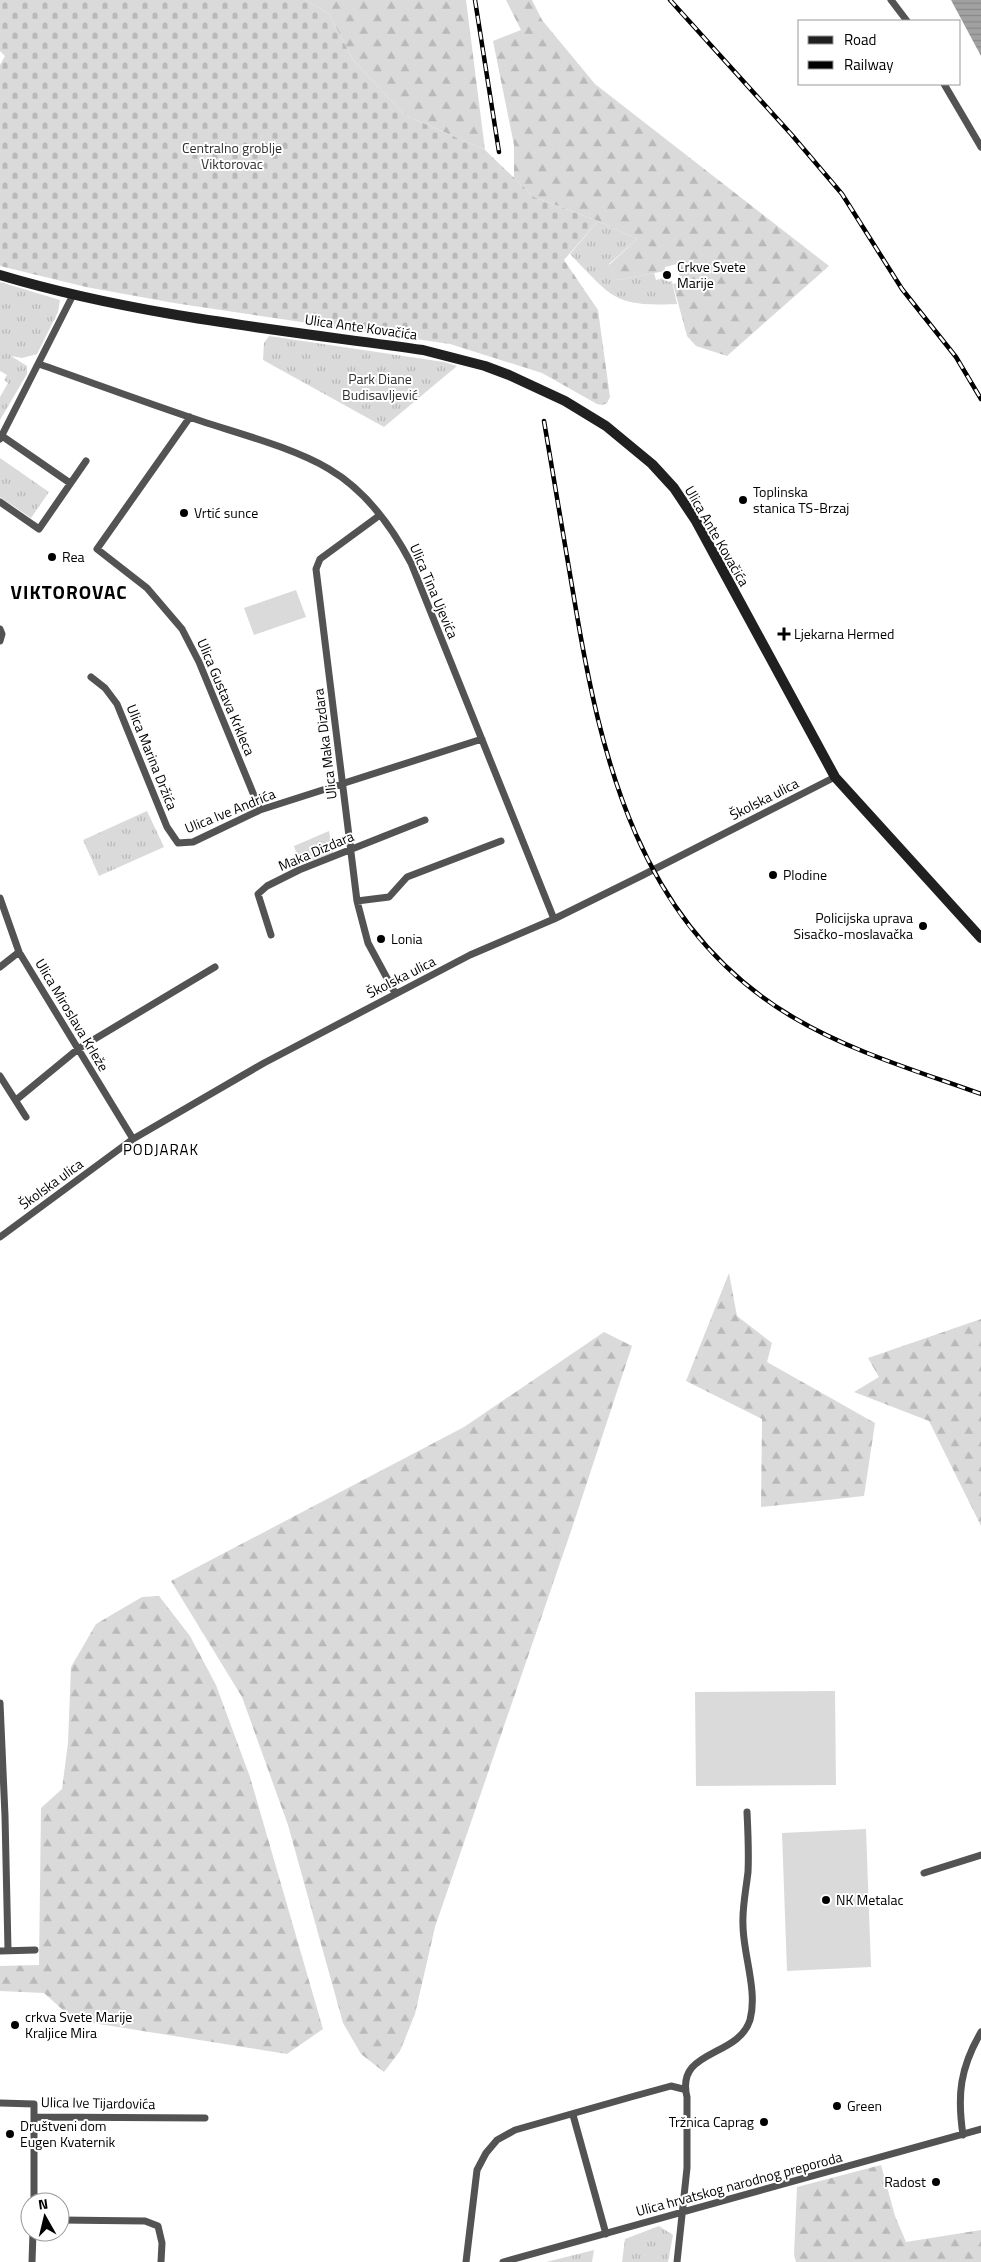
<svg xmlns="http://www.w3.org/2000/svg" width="981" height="2262" font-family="'Titillium Web',sans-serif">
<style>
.grass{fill:url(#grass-tufts)}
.forest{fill:url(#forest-firs)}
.cemetery{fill:url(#cemetery-stones)}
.pitch{fill:#dadada}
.water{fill:url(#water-rules)}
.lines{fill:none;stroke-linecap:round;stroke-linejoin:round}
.street{stroke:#535353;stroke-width:7}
.secondary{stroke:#202020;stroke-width:10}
.rail-casing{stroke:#000;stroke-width:4.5}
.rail{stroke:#fff;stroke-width:2.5;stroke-dasharray:8;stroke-linecap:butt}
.poi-dot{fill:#000;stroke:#fff;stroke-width:2}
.labels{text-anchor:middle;stroke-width:4;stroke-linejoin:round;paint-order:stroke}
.park-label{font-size:14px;fill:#313131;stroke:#fff}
.poi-label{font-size:14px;fill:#000;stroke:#fff;text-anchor:start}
.street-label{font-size:14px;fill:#000;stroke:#fff}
.neighbourhood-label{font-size:15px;letter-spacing:1px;fill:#000;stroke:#fff}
.district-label{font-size:19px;font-weight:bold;letter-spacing:1px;fill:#000;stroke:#fff}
</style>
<defs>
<pattern id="grass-tufts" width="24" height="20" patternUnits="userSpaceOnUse" patternTransform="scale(1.25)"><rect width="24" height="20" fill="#dadada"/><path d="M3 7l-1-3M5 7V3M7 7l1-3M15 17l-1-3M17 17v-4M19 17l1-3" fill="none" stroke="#b9b9b9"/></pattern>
<pattern id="forest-firs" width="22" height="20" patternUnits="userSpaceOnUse" patternTransform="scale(1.25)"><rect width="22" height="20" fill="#dadada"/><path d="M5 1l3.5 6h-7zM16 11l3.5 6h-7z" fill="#b9b9b9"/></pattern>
<pattern id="cemetery-stones" width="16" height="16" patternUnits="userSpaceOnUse" patternTransform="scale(1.25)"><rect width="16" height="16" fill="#dadada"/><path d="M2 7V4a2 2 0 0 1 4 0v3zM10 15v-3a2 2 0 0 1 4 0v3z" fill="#b9b9b9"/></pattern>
<pattern id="water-rules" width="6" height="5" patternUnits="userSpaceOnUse" patternTransform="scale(1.25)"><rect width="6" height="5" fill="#a1a1a1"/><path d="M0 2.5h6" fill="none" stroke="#898989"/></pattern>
</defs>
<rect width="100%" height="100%" fill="#fff"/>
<!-- grass -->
<path class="grass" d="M598,221l39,18 -28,25 8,16 37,-7 2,7 11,-3 1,5 4,-1 5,23c-64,3 -65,-7 -107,-50z
M0,282l60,18 -2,12 -21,42 -15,4 -11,-2 16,10v8l-27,46v-23l8,-14 -4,-3 3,-5 -7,-4z
M269,336l175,26 13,4 -73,61 -121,-67 1,-17z
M0,458l49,34 -18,26 -31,-21z
M147,811l17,36 -65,29 -16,-36z
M329,831l4,22 -33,12 -6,-19z
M659,2226l14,9 -5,27h-46l3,-23z
M594,2250l-2,12h-46z"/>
<!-- forest -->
<path class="forest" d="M306,0h160l19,150 -80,-35 -52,-55 -24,-46z
M506,0h26l10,20 53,64 234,182 -102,90 -31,-10 -9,-10 -14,-52 8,-2 -4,-18 -12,3v4l-48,9 -8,-15 28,-26 -39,-18 -64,-24 -20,-19v-33l-21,-104 28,-11z
M729,1273l8,43 35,27 -5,19 108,61 -11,73 -103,11 1,-88 -76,-38z
M981,1319v207l-52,-105 -75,-29 25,-15 -11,-19z
M604,1332l28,14 -60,182 -137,399 -20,87 -15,37 -16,21 -23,-18 -18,-31 -55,-198 -46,-128 -71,-116 293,-154z
M159,1596l31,40 26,49 34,92 73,252 -36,25 -213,-34 -30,-27 -44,-2v-25l39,-1 2,-157 21,-19 6,-46 3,-76 25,-43 46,-27z
M881,2165l14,51 11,26 75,-12v32h-185l-2,-7 3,-68z"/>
<!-- cemetery -->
<path class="cemetery" d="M0,0h306l23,14 24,46 52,55 80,35 49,47 64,24 -34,39 34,50 12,87 -3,6 -5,2 -5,-1 -55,-31 -92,-29 -276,-41 -88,-16 -86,-21v-201l5,-9 -5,-5z"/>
<!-- pitch -->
<path class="pitch" d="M296,590l10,27 -52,18 -10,-27z
M835,1691l1,94 -140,1 -1,-94z
M866,1829l5,138 -84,4 -5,-138z"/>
<!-- water -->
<path class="water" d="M951,0h30v56z"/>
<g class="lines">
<!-- street -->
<path class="street" d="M891,0l16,21
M944,84l37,63
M39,364c54,19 108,39 162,57 39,13 93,27 128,48 36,21 63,58 82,94l143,356
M190,417l-93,132 50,39 35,41 17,33 61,148
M2,436l68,47
M0,439l73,-144
M0,502l39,27 47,-68
M380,515l-60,44 -4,10 41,332 11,42 27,50
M0,629l2,5 -2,7
M91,677l14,11 12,16 50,123 11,16 15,-1 67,-32 222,-71
M0,898l19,54 114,187
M357,901l32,-4 18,-20 94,-36
M271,935l-13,-41 9,-8 32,-16 126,-50
M0,967l19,-15
M0,1076l26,41
M16,1100l62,-51 137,-82
M0,1237l133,-98 131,-76 206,-108 84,-36 89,-44 192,-98
M0,1703l5,113 3,134
M924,1873l57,-18
M0,1951l35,-1
M0,2103l34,1v13l171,1
M573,2115l33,119
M963,2135c-6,-40 -3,-67 18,-103
M34,2202v-85
M60,2220l85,1 13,5 4,17 -1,19
M32,2262l1,-30
M466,2262l11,-92 9,-17 11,-13 18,-10 116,-33 40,-11 12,3
M503,2262l478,-133
M677,2262l10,-94v-71c-12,-48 51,-39 63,-77 8,-29 -7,-66 -7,-95 -1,-17 3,-35 5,-53 1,-20 0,-40 -1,-60"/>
<!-- secondary -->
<path class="secondary" d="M0,275c137,41 282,55 423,75l62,16 24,9 56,26 41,25 46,38 22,24 22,33 139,256 146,161"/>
<defs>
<path id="rail" d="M475,0l24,152
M670,0l121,134 51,60 60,95 54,68 25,42
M544,421c10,59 20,118 30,177 27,162 65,327 217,418 58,35 126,55 190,78"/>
</defs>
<!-- rail casing -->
<use href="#rail" class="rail-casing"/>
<!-- rail -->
<use href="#rail" class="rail"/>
</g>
<!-- markers -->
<g class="poi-dot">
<circle cx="667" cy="275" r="5"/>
<circle cx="743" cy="500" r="5"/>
<circle cx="184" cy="513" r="5"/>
<circle cx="52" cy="557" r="5"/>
<path d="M781.5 626.5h5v5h5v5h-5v5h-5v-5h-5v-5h5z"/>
<circle cx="773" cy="875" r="5"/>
<circle cx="923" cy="926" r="5"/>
<circle cx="381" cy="939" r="5"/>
<circle cx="826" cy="1900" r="5"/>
<circle cx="15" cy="2025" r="5"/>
<circle cx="837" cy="2106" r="5"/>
<circle cx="764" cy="2122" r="5"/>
<circle cx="10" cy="2134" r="5"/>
<circle cx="936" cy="2182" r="5"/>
</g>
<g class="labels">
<!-- park labels -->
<g class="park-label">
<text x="232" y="153">Centralno groblje<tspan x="232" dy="16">Viktorovac</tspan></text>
<text x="380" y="384">Park Diane<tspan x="380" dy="16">Budisavljević</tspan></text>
</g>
<!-- poi labels -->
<g class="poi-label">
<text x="677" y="272">Crkve Svete<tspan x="677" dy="16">Marije</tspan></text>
<text x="753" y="497">Toplinska<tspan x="753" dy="16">stanica TS-Brzaj</tspan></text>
<text x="194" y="518">Vrtić sunce</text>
<text x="62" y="562">Rea</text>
<text x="794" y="639">Ljekarna Hermed</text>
<text x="783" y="880">Plodine</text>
<text x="913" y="923" text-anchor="end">Policijska uprava<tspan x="913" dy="16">Sisačko-moslavačka</tspan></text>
<text x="391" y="944">Lonia</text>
<text x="836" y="1905">NK Metalac</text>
<text x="25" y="2022">crkva Svete Marije<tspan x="25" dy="16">Kraljice Mira</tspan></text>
<text x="847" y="2111">Green</text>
<text x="754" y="2127" text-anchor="end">Tržnica Caprag</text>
<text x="20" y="2131">Društveni dom<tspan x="20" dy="16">Eugen Kvaternik</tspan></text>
<text x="926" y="2187" text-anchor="end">Radost</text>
</g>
<!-- street labels -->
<g class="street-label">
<text transform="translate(361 327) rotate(8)" y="5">Ulica Ante Kovačića</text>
<text transform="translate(717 536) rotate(60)" y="5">Ulica Ante Kovačića</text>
<text transform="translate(434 591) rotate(67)" y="5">Ulica Tina Ujevića</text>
<text transform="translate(226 697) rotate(67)" y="5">Ulica Gustava Krkleca</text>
<text transform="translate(325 744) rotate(-97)" y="5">Ulica Maka Dizdara</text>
<text transform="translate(152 757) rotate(68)" y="5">Ulica Marina Držića</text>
<text transform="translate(764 799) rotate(-27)" y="5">Školska ulica</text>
<text transform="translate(230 811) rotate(-22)" y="5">Ulica Ive Andrića</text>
<text transform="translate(316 851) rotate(-23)" y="5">Maka Dizdara</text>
<text transform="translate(401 977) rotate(-27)" y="5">Školska ulica</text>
<text transform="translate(72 1015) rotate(59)" y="5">Ulica Miroslava Krleže</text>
<text transform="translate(51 1184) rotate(-36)" y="5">Školska ulica</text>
<text transform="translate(98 2103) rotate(1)" y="5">Ulica Ive Tijardovića</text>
<text transform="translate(739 2184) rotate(-15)" y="5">Ulica hrvatskog narodnog preporoda</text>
</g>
<!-- neighbourhood labels -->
<g class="neighbourhood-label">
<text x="161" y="1155">PODJARAK</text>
</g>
<!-- district labels -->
<g class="district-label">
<text x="69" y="599">VIKTOROVAC</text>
</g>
</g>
<!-- legend -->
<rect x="798" y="20" width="162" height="65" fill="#ffffff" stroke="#999999"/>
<rect x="808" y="36" width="25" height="8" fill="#202020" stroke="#999999"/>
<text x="844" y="45" font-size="15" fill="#000000">Road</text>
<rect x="808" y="61" width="25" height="8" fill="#000000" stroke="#999999"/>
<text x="844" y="70" font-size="15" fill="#000000">Railway</text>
<!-- north arrow -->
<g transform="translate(45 2217) rotate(352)"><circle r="24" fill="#ffffff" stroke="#999999"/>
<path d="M0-4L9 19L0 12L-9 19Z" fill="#000000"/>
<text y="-8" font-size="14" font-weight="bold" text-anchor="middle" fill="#000000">N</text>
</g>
</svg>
